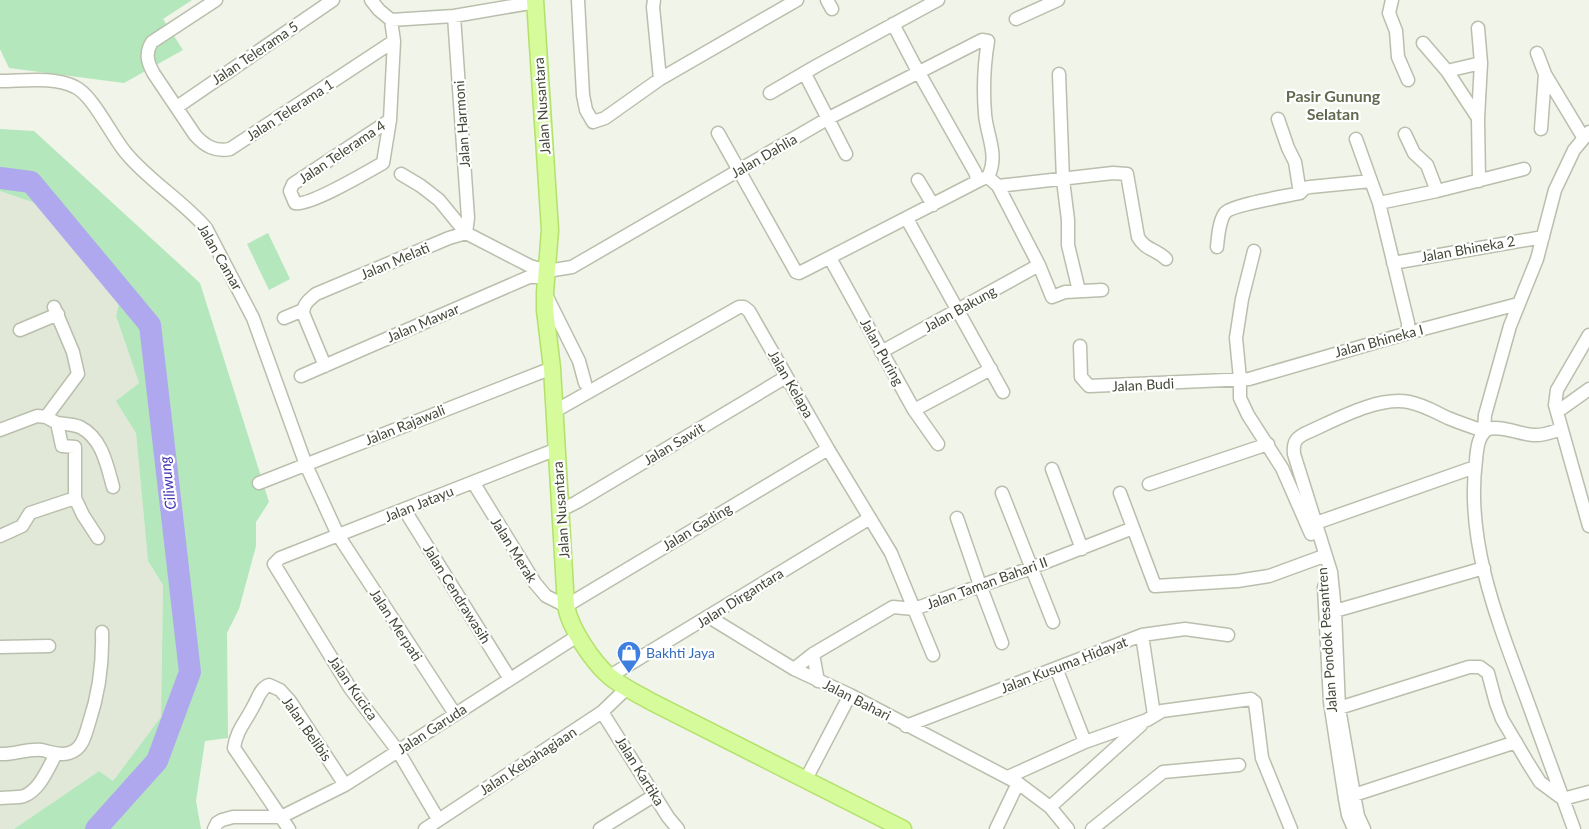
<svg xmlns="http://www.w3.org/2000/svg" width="1589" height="829" font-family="Lato,sans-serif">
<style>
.residential{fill:#e2e8d8}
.green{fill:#b4e7bb}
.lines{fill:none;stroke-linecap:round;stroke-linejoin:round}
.river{stroke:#afa8ef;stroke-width:22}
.minor-casing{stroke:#b9bfac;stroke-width:15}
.major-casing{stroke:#b3e16b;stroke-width:19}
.minor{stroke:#fff;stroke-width:12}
.major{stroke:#d5fb9b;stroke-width:16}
.labels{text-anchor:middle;stroke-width:4.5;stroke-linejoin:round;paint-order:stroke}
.street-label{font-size:14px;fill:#434838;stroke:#fff}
.shop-label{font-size:14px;fill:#366cbe;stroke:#fff;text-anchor:start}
.water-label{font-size:15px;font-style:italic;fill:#4133b1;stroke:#fff}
.quarter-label{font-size:16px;font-weight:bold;fill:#636a4f;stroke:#fff}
</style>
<rect width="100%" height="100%" fill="#f0f4e9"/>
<!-- residential -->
<path class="residential" d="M0,191l55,19 44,48 20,45 -3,13 23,67 -22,18 19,32 12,128 15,24 -2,132 -48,64 -14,-10 -85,58h-14z"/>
<!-- green -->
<path class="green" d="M0,0h192l-29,19 20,31 -59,33 -115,-15 -9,-19z
M0,129l34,2 166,152 69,219 -13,20v24l-17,63 -12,24 1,105 -23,3 -9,60 5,28h-187l85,-58 14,10 48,-64 2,-132 -15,-24 -12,-128 -20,-32 23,-18 -23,-67 3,-13 -20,-45 -44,-48 -55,-19z
M268,233l22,46 -21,11 -22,-46z"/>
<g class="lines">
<!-- river -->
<path class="river" d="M0,178l31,4 119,143 40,347 -33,89 -61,68"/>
<defs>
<path id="minor" d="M216,0l-64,42c-7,11 -5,20 2,32l41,61c10,11 20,17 35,14l164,-108 -3,-21
M371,0l8,10 12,10 63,-4 82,-14
M578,0l5,95 3,15 7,12 12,-4 55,-39 137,-79
M654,0l-1,7 7,72
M827,0l5,9
M1392,0l-3,13 7,18 2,26 10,23
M454,16l14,202 -2,15
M1016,19l42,-19
M893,24l21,40 61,108 3,9
M1478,28l3,35 -3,55 1,63
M1423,43l24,28 31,47
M1537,53l8,21 38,63
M1447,71l34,-8
M805,74l41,80
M1059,74l4,106 5,40v25l11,46
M0,81c23,0 54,-5 75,6 18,8 37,50 51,66 23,28 57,48 80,75l47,90 53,147 32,70 117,179
M770,93l48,-28 120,-65
M177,107l156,-107
M1278,119l10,29 7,14 5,31
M390,120l-97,64 -3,7 5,12c13,4 74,-32 88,-40l7,-43 4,-79
M1541,129l4,-55
M718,133l78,139 3,1 10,-5 173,-89 6,-2 10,9 41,79 13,32 13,-5 37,-2
M1405,134l9,19 13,12 10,26
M1356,139l15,42
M401,174l20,12 18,14 27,33 64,33 17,5 25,-4 255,-148 155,-79 6,1c-4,24 -5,48 -3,73 2,23 14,41 3,63
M918,180l15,25
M998,186l115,-13 14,1 11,63c7,13 18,12 28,22
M1379,203l58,-12 87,-22
M907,219l96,173
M1217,247c1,-10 2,-26 8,-34 6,-8 62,-17 75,-20l5,-5 5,-1 61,-6 8,22 29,120v10
M1254,251l-12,48 -6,39 4,41v19l8,17 34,53 29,66
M830,258l84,152 24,34
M1393,263l150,-26
M546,295l33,66 6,22
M284,318l19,-8
M20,330l38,-16
M1589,335l-32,55 -2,15 34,121
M1080,346l1,31 8,9 160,-7 159,-46 110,-29
M881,352l158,-87
M325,366l-22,-53c0,-9 7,-14 13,-19l133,-56 17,-5
M301,376l228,-99h18
M914,410l77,-41
M555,411l184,-104h5l5,4 79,138 63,104 42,102
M1557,412l32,-23
M46,417l11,6 5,23 13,1v51l8,17 15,23
M57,423c7,1 16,1 23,4 22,11 27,38 33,60
M1561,429c-9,3 -18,7 -28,6 -15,-1 -31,-10 -45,-6 -10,6 -11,20 -12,31 -11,83 23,164 51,240 16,43 31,86 47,129
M0,430l37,-14 9,1 32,-43 -5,-22 -19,-45
M1052,469l30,80
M473,482l62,101 11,13 20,10 262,-157
M259,483l293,-115
M1149,484l119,-40
M1002,493l51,129
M1120,493l35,93 82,-5 32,-5 52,-19
M404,509l106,170
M561,510l16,-8 209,-125
M957,518l23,67 22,58
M1316,523l159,-56
M0,536l22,-10 8,-13 45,-15
M1324,587l6,115 15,97 3,16 6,14
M1335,611l149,-43
M709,617l85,52 56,26 168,88 32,24 18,22
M1142,635l12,80
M0,647l49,-1
M813,654l5,27
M1056,668l29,74
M794,669l19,-15 80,-47 21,2 117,-41 102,-40
M610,676l260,-158
M1339,708l130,-41h11l8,6 8,30 6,16 26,44 12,19 23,17 26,-7
M602,712l66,105 10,12
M906,726l236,-91 43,-6 43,6
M1516,742l-162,53 -15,-87 -4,-97 -4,-39 -37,-118c-1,-11 1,-15 10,-20 30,-13 72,-38 105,-32 15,3 26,10 39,16 12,5 24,9 36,13l1,-16 25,-89 27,-67 18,-69 19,-40 15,-18
M0,754c14,1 28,-6 42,-4 9,2 17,6 27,3 14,-4 16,-18 20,-30 10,-30 14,-59 13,-91
M1008,777l77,-35 62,-22 15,-9 89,-12 4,3 7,56 29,71
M806,779l44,-84
M1354,795l4,21 6,13
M0,798c8,-1 17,0 24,-2 16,-6 24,-28 32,-42
M1050,807l91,-82
M438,819l-40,-68 -48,-63 -76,-124 6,-6 277,-109
M214,829l3,-6 5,-3 11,-3h48l64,-32 234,-150
M289,829l-55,-81c2,-17 12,-27 19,-41 5,-8 7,-19 16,-22l11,5 10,11 55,84
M425,829l177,-117 25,-24
M600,829l55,-34
M996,829l22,-46
M1092,829l71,-57 76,-7"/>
<path id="major" d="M535,0l15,230 -5,63v17l7,58 14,238c4,22 26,55 43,70 12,10 27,17 41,25l253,128"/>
</defs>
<!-- minor casing -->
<use href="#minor" class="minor-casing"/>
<!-- major casing -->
<use href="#major" class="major-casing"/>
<!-- minor -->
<use href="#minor" class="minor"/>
<!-- major -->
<use href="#major" class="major"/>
</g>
<!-- icons -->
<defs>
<symbol id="shop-pin" viewBox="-11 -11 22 30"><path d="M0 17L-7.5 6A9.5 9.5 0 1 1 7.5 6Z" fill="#3f7fe0" stroke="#fff"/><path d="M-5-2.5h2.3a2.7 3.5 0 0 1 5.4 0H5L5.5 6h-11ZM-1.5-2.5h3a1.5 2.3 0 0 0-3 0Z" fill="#fff"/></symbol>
</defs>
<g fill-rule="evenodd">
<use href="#shop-pin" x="615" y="639" width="28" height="38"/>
</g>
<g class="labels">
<!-- street labels -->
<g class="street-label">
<text transform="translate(255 53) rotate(-34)" y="5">Jalan Telerama 5</text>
<text transform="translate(542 106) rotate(-94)" y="5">Jalan Nusantara</text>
<text transform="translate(290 110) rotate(-33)" y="5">Jalan Telerama 1</text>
<text transform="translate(462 124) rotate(-94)" y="5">Jalan Harmoni</text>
<text transform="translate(342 152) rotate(-34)" y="5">Jalan Telerama 4</text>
<text transform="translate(764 156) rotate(-30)" y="5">Jalan Dahlia</text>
<text transform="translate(1468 249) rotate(-10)" y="5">Jalan Bhineka 2</text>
<text transform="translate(220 257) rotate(60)" y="5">Jalan Camar</text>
<text transform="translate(395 261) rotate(-23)" y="5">Jalan Melati</text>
<text transform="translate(960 309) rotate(-29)" y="5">Jalan Bakung</text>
<text transform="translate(423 323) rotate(-23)" y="5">Jalan Mawar</text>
<text transform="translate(1379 341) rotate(-15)" y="5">Jalan Bhineka I</text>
<text transform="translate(882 352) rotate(61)" y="5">Jalan Puring</text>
<text transform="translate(791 384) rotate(60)" y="5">Jalan Kelapa</text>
<text transform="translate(1143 385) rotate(-3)" y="5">Jalan Budi</text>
<text transform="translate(405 425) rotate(-22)" y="5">Jalan Rajawali</text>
<text transform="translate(674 444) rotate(-31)" y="5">Jalan Sawit</text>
<text transform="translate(419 504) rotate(-22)" y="5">Jalan Jatayu</text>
<text transform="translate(561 510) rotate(-94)" y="5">Jalan Nusantara</text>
<text transform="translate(697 527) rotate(-31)" y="5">Jalan Gading</text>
<text transform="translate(514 550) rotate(58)" y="5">Jalan Merak</text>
<text transform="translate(987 583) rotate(-20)" y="5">Jalan Taman Bahari II</text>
<text transform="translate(457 594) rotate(58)" y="5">Jalan Cendrawasih</text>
<text transform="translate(740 598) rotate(-32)" y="5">Jalan Dirgantara</text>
<text transform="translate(396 625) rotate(57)" y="5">Jalan Merpati</text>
<text transform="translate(1327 640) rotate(-94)" y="5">Jalan Pondok Pesantren</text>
<text transform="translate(1064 665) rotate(-21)" y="5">Jalan Kusuma Hidayat</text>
<text transform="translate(353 688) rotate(55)" y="5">Jalan Kucica</text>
<text transform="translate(857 700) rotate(27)" y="5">Jalan Bahari</text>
<text transform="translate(307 729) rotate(55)" y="5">Jalan Belibis</text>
<text transform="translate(432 729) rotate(-33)" y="5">Jalan Garuda</text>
<text transform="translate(528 761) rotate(-33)" y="5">Jalan Kebahagiaan</text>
<text transform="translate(640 771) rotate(58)" y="5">Jalan Kartika</text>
</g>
<!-- shop labels -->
<g class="shop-label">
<text x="646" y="658">Bakhti Jaya</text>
</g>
<!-- water labels -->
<g class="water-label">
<text transform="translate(168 483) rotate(-97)" y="5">Ciliwung</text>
</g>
<!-- quarter labels -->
<g class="quarter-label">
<text x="1333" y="102">Pasir Gunung<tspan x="1333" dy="18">Selatan</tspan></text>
</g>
</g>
</svg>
